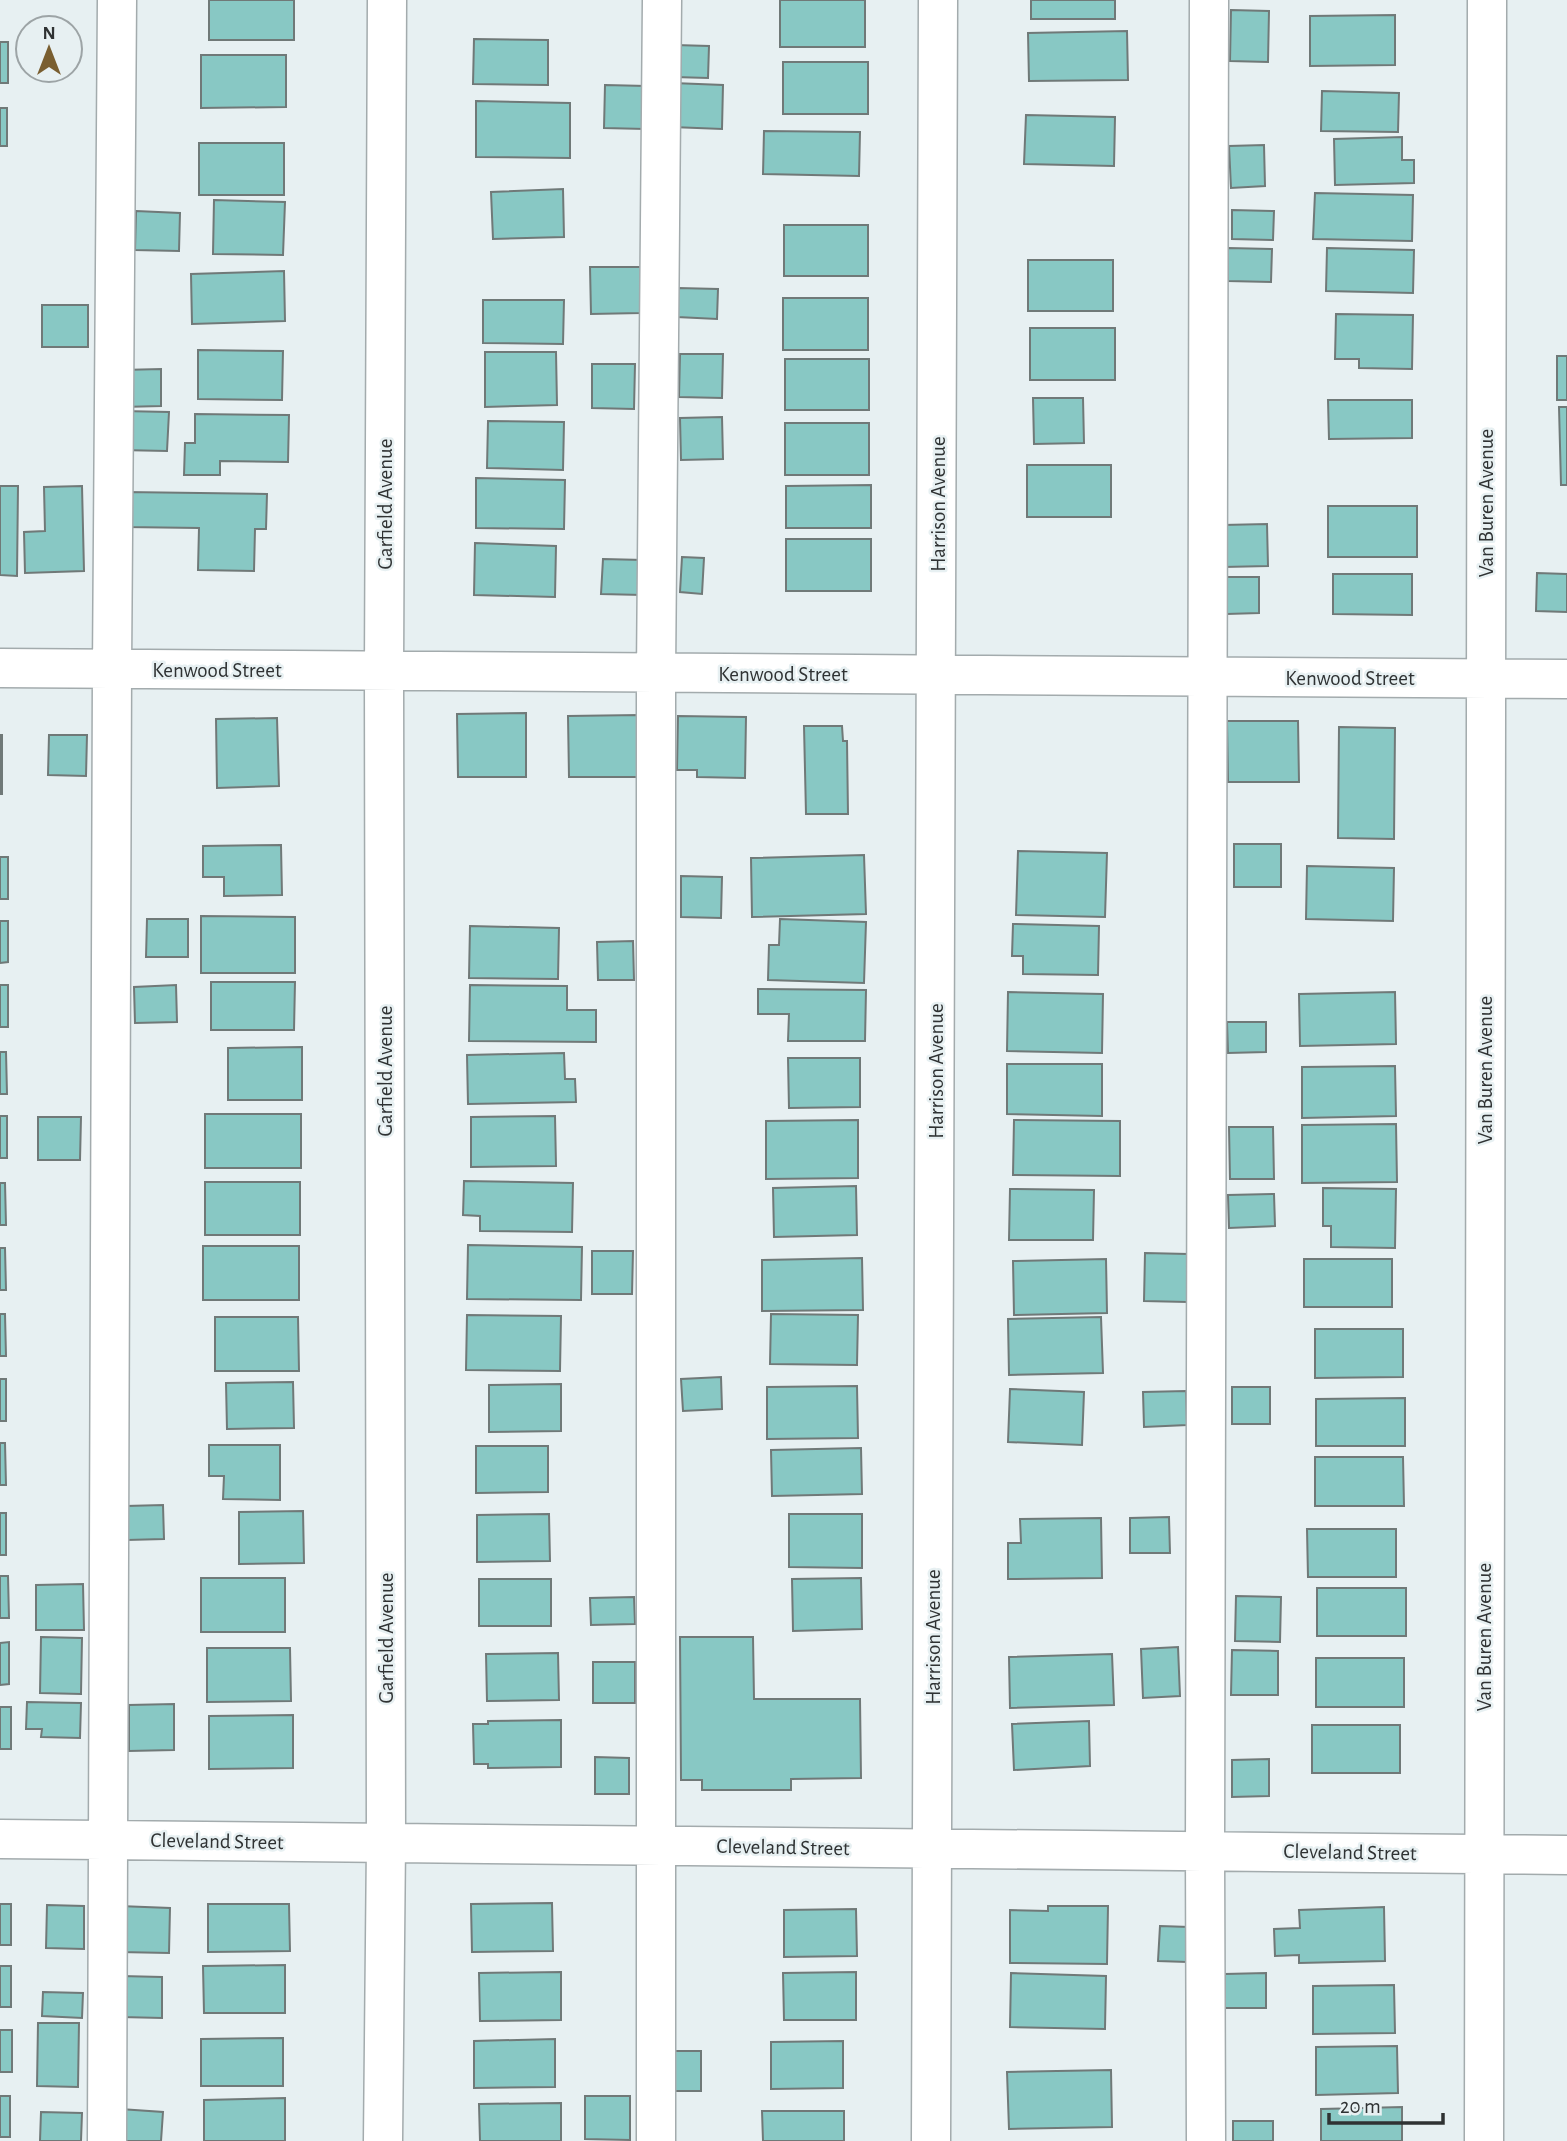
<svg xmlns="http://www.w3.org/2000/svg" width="1567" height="2141" font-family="'Alegreya Sans',sans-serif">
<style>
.building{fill:#88c8c4;stroke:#707978;stroke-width:2}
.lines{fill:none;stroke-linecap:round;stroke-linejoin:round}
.minor-casing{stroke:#a3abad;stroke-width:41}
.minor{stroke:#fff;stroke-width:38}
.labels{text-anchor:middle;stroke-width:5;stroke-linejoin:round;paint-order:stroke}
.street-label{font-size:21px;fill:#2f3233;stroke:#e7f0f2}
</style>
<rect width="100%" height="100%" fill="#e7f0f2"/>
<!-- building -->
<path class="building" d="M209,0h85v40h-85z
M780,0h85v47h-85z
M1031,0h84v19h-84z
M1231,10l38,1 -1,51 -38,-1z
M1395,15v50l-85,1v-50z
M1127,31l1,49 -99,1 -1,-48z
M474,39l74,1v45l-75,-1z
M0,42h8v41h-8z
M675,45l34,1 -1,32 -34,-1z
M201,55h85v52l-85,1z
M783,62h85v52h-85z
M673,83l50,2 -1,44 -50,-2z
M605,85l41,1 -1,43 -41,-1z
M1322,91l77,2 -1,39 -77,-1z
M476,101l94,2v55l-94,-1z
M0,108h7v38h-7z
M1026,115l89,2 -1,49 -90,-2z
M764,131l96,1 -1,44 -96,-2z
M1402,137v23h12v23l-79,2 -1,-46z
M199,143h85v52h-85z
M1264,145l1,41 -34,2 -2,-42z
M563,189l1,48 -71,2 -2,-47z
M1315,193l98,2 -1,46 -99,-2z
M214,200l71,2 -2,53 -70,-1z
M1232,210l42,1 -1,29 -41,-1z
M136,211l44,2 -1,38 -44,-1z
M784,225h84v51h-84z
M1228,248l44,1 -1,33 -43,-1z
M1327,248l87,2 -1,43 -87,-2z
M1028,260h85v51h-85z
M590,267h51v46l-50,1z
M284,271l1,50 -93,3 -1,-50z
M678,288l40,1 -1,30 -40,-2z
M783,298h85v52h-85z
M483,300h81l-1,44 -80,-1z
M42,305h46v42h-46z
M1336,314l77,1 -1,54 -53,-1v-9h-24z
M1030,328h85v52h-85z
M198,350l85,1 -1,49 -84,-1z
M485,352h71l1,53 -72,2z
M680,354h43l-1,44 -43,-1z
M1557,356h10v44h-10z
M785,359h84v51h-84z
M592,364h43l-1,45 -42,-1z
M161,369v37l-39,1v-37z
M1033,398h50l1,45 -50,1z
M1328,400h84v38l-83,1z
M1559,407h8v78h-6z
M122,411l47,1 -2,39 -47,-1z
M195,414l94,1 -1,47 -68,-1v14h-36l1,-32h10z
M722,417l1,42 -42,1 -1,-42z
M488,421l76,1 -1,48 -76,-2z
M785,423h84v52h-84z
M1027,465h84v52h-84z
M476,478l89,2 -1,49 -88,-1z
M871,485v43h-85v-42z
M0,486h18l-1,90 -17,-1z
M82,486l2,85 -59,2 -1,-41 21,-1 -1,-44z
M125,492l142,2 -1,35h-11l-1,42 -56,-1 1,-42 -74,-1z
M1328,506h89v51h-89z
M1267,524l1,42 -44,1 -1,-42z
M786,539h85v52h-85z
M475,543l81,3 -1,51 -81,-2z
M682,557l22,1 -2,36 -22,-2z
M603,559l40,1 -1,35 -41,-1z
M1537,573l30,1v38l-31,-1z
M1333,574h79v41l-79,-1z
M1227,577h32v36l-32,1z
M526,713v64h-68l-1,-63z
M639,715v62h-70l-1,-61z
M678,716l68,1 -1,61 -48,-1v-7h-20z
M277,718l2,68 -62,2 -1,-69z
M1227,721h71l1,61h-71z
M804,726h38l1,15h4l1,73h-42z
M1339,727l56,1 -1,111 -56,-1z
M0,735h2v59h-2z
M49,735h38l-1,41 -38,-1z
M1234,844h47v43h-47z
M281,845l1,50 -58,1v-19h-21v-31z
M1018,851l89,2 -2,64 -89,-2z
M864,855l2,59 -114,3 -1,-59z
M0,857h8v42h-8z
M1307,866l87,2 -1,53 -87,-2z
M681,876l41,1 -1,41 -40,-1z
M201,916l94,1v56h-94z
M147,919h41v38h-42z
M780,919l86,3 -2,61 -96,-3 1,-35h10z
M0,921h8v41l-8,1z
M1013,924l86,2 -1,49 -75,-1v-18h-11z
M470,926l89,2 -1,51 -89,-1z
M633,941l1,39h-36l-1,-38z
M211,982h84l-1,48h-83z
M0,985h8v42h-8z
M176,985l1,37 -42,1 -1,-36z
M470,985l97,1v24h29v32l-127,-1z
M758,989l108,1 -1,51h-77l1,-27h-31z
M1008,992l95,2 -1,59 -95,-2z
M1395,992l1,52 -96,2 -1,-52z
M1227,1022h39v30l-38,1z
M302,1047v53h-74v-52z
M0,1052h6l1,42h-7z
M564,1053l1,26h10l1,23 -108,2 -1,-49z
M788,1058h72v49l-71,1z
M1007,1064h95v52l-95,-2z
M1395,1066l1,50 -94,2v-51z
M205,1114h96v54h-96z
M0,1116h7v42h-7z
M555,1116l1,50 -85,1v-50z
M38,1117h43l-1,43h-42z
M858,1120v58l-92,1v-58z
M1014,1120l106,1v55l-107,-1z
M1396,1124l1,58 -95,1v-58z
M1229,1127h44l1,52h-44z
M464,1181l109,2 -1,49 -92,-1v-15l-17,-1z
M205,1182h95v53h-95z
M0,1183h5l1,42h-6z
M856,1186l1,49 -83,2 -1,-49z
M1323,1188l73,1 -1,59 -64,-1v-21h-8z
M1010,1189l84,1 -1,50h-84z
M1274,1194l1,32 -46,2 -1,-33z
M468,1245l114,2 -1,53 -114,-1z
M203,1246h96v54h-96z
M0,1248h5l1,42h-6z
M592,1251h41l-1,43h-40z
M1145,1253l43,1 -1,48 -43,-1z
M862,1258l1,52 -101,1v-51z
M1106,1259l1,54 -93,2 -1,-54z
M1304,1259h88v48h-88z
M0,1314h5l1,42h-6z
M771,1314l87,1 -1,50 -87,-1z
M467,1315l94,1 -1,55 -94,-1z
M215,1317h83l1,54h-84z
M1101,1317l2,56 -94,2 -1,-56z
M1315,1329h88v48l-88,1z
M721,1377l1,32 -39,2 -2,-32z
M0,1379h6v42h-6z
M293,1382l1,46 -67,1 -1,-46z
M561,1384v47l-72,1v-47z
M857,1386l1,52 -91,1v-52z
M1232,1387h38v37h-38z
M1010,1389l74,3 -2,53 -74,-3z
M1186,1391l1,34 -43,2 -1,-35z
M1405,1398v48h-89v-47z
M0,1443h5l1,42h-6z
M209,1445h71v55l-57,-1 1,-23h-15z
M476,1446h72v46l-72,1z
M861,1448l1,46 -90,2 -1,-46z
M1315,1457h88l1,49h-89z
M163,1505l1,34 -37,1 -1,-34z
M303,1511l1,52 -65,1v-52z
M0,1513h6v42h-6z
M549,1514l1,47 -73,1v-47z
M789,1514h73v54l-73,-1z
M1169,1517l1,36h-40v-35z
M1101,1518l1,60 -94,1v-36h13l-1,-24z
M1307,1529h89v48h-88z
M0,1576h8l1,42h-9z
M201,1578h84v54h-84z
M861,1578l1,51 -69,2 -1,-52z
M479,1579h72v47h-72z
M83,1584l1,46h-48v-45z
M1317,1588h89v48h-89z
M1236,1596l45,1 -1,45 -45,-1z
M634,1597l1,27 -44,1 -1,-27z
M41,1637l41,1 -1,56 -41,-1z
M680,1637h73l1,62h106l1,79 -70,1v11h-89v-10h-21z
M9,1642v42l-9,1v-42z
M1178,1647l2,49 -37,2 -2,-49z
M207,1648h83l1,53 -84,1z
M1232,1650l46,1v44h-47z
M558,1653l1,47 -72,1 -1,-47z
M1112,1654l2,51 -104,3 -1,-51z
M1316,1658h88v49h-88z
M593,1662h42v41h-42z
M27,1702l54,1 -1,35 -39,-1 1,-8h-16z
M174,1704v46l-45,1v-46z
M0,1707h11v42h-11z
M293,1715v53l-84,1v-53z
M561,1720v47l-73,1v-4h-14l-1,-40h15v-3z
M1089,1721l1,45 -76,4 -2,-46z
M1312,1725h88v48h-88z
M595,1757l34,1v36h-34z
M1269,1759v37l-37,1v-37z
M552,1903l1,48 -81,1 -1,-48z
M0,1904h11v41h-11z
M208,1904h81l1,47 -82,1z
M47,1905l37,1v43l-38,-1z
M119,1906l51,2 -1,45 -50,-1z
M1048,1906h60l-1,58 -97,-1v-53l38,1z
M1384,1907l1,54 -86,2v-8l-24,1 -1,-27 26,-1 -1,-18z
M856,1909l1,47 -73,1v-47z
M1160,1926l29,1 -2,35 -29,-1z
M285,1965v48h-81l-1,-47z
M0,1966h11v41h-11z
M561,1972v48l-81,1 -1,-48z
M856,1972v48h-72l-1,-47z
M1011,1973l95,3 -1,53 -95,-2z
M1266,1973v35h-41v-34z
M121,1976l41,1v41l-41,-1z
M1394,1985l1,48 -82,1v-48z
M43,1992l40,1 -1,25 -40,-2z
M38,2023h41l-1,64 -41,-1z
M0,2030h12v42h-12z
M283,2038v48h-82v-47z
M555,2039v48l-81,1v-47z
M843,2041v47l-72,1v-47z
M1397,2046l1,47 -82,2v-48z
M673,2051h28v40h-28z
M1111,2070l1,57 -103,2 -2,-57z
M0,2096h10v41h-10z
M585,2096h45v44l-45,-1z
M285,2098v43h-81v-41z
M561,2103v38h-81l-1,-37z
M1402,2107v34h-81v-32z
M120,2109l43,3 -2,29h-42z
M762,2111h82v30h-81z
M41,2112l41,1 -1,28h-41z
M1233,2121h40v20h-40z"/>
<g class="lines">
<defs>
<path id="minor" d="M0,668l1567,11
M0,1839l1567,16
M107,2141l5,-1472 5,-669
M383,2141l3,-298 -2,-1172 3,-671
M656,2141v-1468l6,-673
M931,2141l7,-2141
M1206,2141l-1,-290 4,-1851
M1484,2141l3,-2141"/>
</defs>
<!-- minor casing -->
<use href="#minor" class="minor-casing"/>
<!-- minor -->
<use href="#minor" class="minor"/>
</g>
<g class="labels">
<!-- street labels -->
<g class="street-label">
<text transform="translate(1486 503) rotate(-90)" y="7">Van Buren Avenue</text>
<text transform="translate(385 504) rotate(-90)" y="7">Garfield Avenue</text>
<text transform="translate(938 504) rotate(-90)" y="7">Harrison Avenue</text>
<text x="217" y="677">Kenwood Street</text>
<text x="783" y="681">Kenwood Street</text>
<text x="1350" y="685">Kenwood Street</text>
<text transform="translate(1485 1070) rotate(-90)" y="7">Van Buren Avenue</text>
<text transform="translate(385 1071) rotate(-90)" y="7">Garfield Avenue</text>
<text transform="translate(936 1071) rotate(-90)" y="7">Harrison Avenue</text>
<text transform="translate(933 1637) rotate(-90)" y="7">Harrison Avenue</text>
<text transform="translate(1484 1637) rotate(-90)" y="7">Van Buren Avenue</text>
<text transform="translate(386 1638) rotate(-90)" y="7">Garfield Avenue</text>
<text transform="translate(217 1841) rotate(1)" y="7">Cleveland Street</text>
<text transform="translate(783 1847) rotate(1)" y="7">Cleveland Street</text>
<text transform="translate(1350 1852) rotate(1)" y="7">Cleveland Street</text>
</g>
</g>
<!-- north arrow -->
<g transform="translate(49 49)"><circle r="33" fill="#e7f0f2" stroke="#9da4a6" stroke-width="2"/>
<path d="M0-5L12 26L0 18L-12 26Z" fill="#795e30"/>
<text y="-10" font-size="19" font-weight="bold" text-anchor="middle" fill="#2f3233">N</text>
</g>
<!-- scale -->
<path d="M1329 2113v10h114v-10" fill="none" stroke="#2f3233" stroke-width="3.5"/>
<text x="1340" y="2113" font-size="21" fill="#2f3233" stroke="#e7f0f2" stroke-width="5" paint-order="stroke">20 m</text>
</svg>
